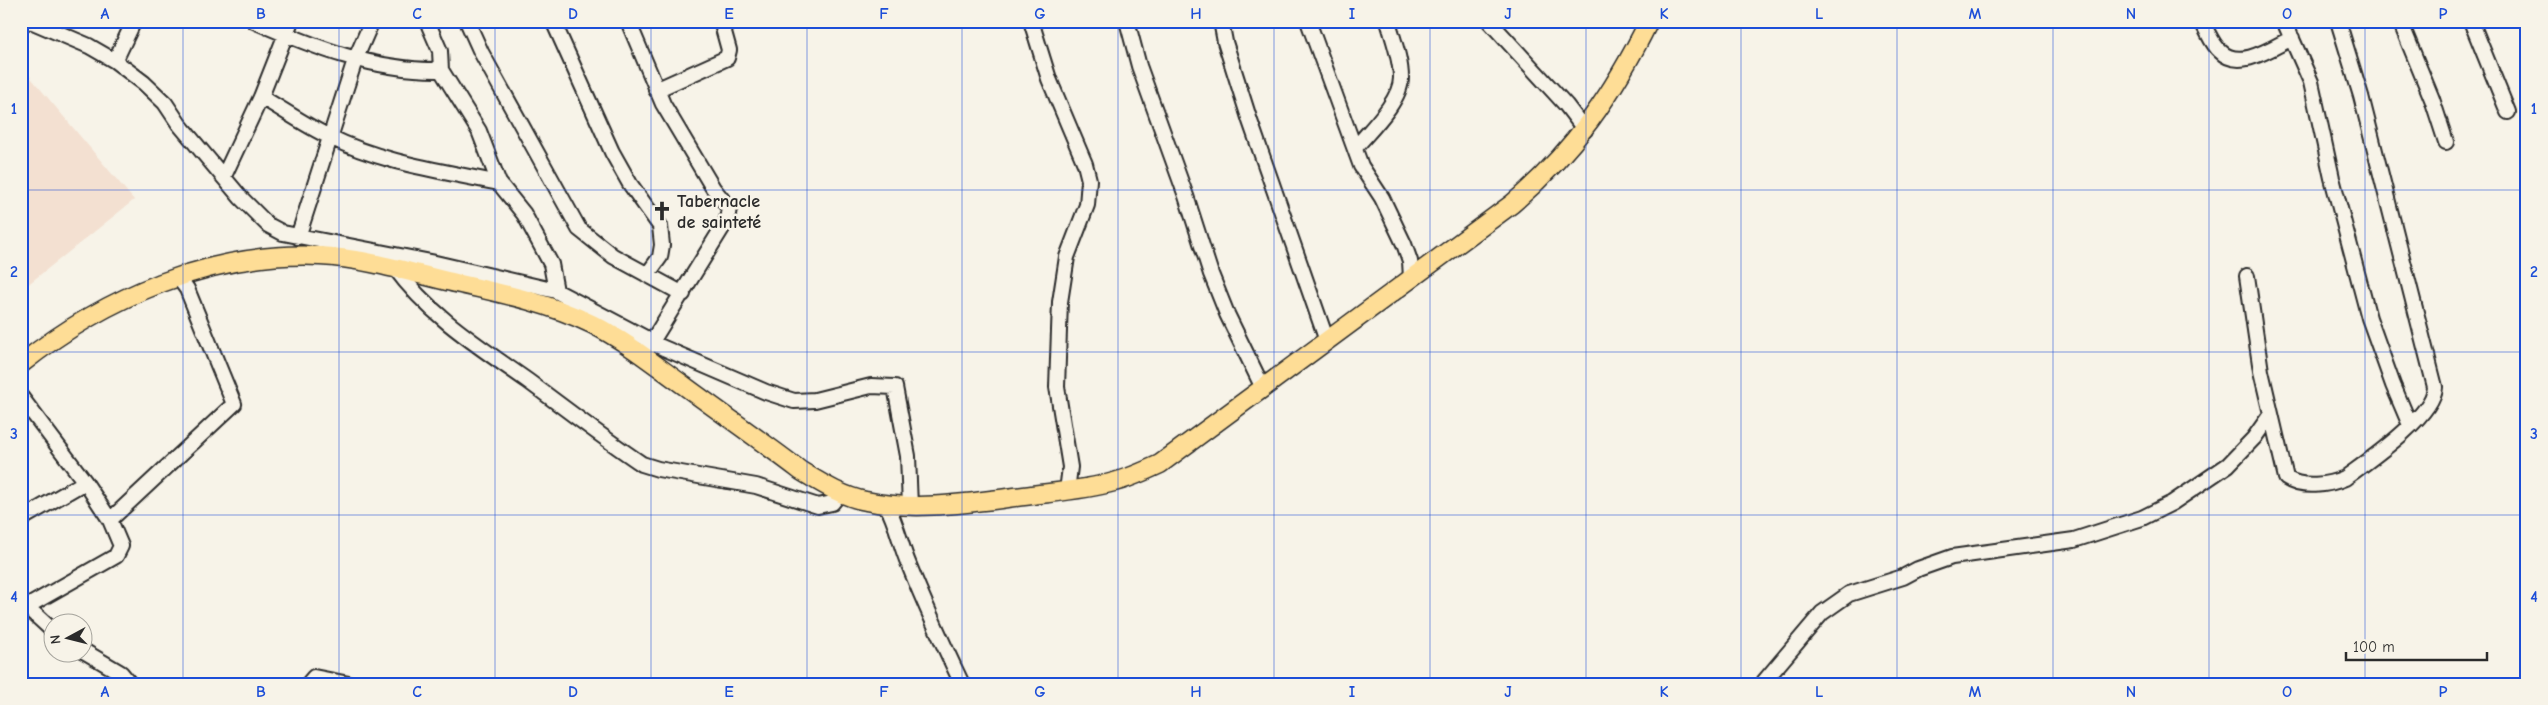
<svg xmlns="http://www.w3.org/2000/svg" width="2548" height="705" font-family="'Comic Neue',sans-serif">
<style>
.built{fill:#f3e0d1}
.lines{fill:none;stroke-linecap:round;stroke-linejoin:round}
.minor-casing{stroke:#2b2b2b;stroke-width:18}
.major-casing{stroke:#2b2b2b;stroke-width:21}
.minor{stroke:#f7f3e8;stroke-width:14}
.major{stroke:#fedd96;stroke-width:18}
.grid{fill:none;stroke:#1d4ed8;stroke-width:1;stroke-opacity:0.55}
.labels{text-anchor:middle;stroke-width:5;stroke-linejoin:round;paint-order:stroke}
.poi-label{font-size:18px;font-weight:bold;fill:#2b2b2b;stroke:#f7f3e8;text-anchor:start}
.neatline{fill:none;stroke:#1d4ed8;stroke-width:2}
.grid-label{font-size:16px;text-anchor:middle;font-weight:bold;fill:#1d4ed8}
</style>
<rect width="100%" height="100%" fill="#f7f3e8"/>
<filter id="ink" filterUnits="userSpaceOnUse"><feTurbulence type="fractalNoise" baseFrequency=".02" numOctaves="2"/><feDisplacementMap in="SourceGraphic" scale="10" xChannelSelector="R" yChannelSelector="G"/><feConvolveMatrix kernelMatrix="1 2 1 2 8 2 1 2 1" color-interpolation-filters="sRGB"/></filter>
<g filter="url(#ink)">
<!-- built -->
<path class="built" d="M21,66l113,134 -113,90z"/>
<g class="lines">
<defs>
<path id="minor" d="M21,21l12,1 56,24 26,15 29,22 21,20 14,21 62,74 27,27 15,8 148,29 125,29 97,51
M254,21c60,26 120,50 187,49
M427,21l13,30 1,19 38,61 20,52 25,31 27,50 5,27
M467,21l14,31 98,177 34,27 70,38
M553,21l59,131 18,32 30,42 2,19 -2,12 -13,18
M628,21l35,83 50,84 16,20 -2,12 -79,128
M1031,21l18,58 36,85 4,16 -2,25 -20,52 -7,45 -3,85 13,80 -3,24
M1127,21l12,45 47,130 25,78 16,40 36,74
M1221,21l4,21 25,79 77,220
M1308,21l53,145 21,32 22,46 6,17 1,17
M1489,21l77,84 19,25
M2201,21c7,10 10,22 19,30 19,20 52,-3 72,-13
M2284,21l27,61 21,96 37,140 24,67 17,40
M2400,21l32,78 14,43
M2471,21l37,91
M115,61l19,-40
M656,90l71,-32 2,-8 -8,-29
M261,97c23,13 45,29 69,40 52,26 113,34 169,46
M1355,148c14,-17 46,-47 46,-70 0,-19 -8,-39 -13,-57
M224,176l37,-79 30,-76
M298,237l57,-177 17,-39
M395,268c35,48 85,79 133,113 38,28 75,57 114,83l16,5 98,17 62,20 14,-3 9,-11
M2247,276l14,95 25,107c16,11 43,7 59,0 23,-17 89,-62 90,-91l-74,-291 -23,-75
M652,343l114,49 28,9 21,-1 56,-14 24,1 13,69 2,50
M21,397l64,85 25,38 11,26 -5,10 -95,54
M886,504c11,20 14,40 23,61 16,40 34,79 53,119
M21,519l64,-37
M110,520l124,-116 -47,-115 -9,-12
M28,608l24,22
M82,650l39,23 9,11
M308,684l6,-7 35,7
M1762,684l60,-71 27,-19 54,-17 15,-8 34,-12 122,-17 68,-22 30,-15 56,-38 26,-27 17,-24"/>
<path id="major" d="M21,364c84,-67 190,-113 299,-108 42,2 86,15 127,25 49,11 100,21 145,43 34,17 63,41 94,63 38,28 77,55 115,84 20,12 42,26 65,30 51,11 107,1 158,-5 30,-4 61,-6 90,-14 16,-4 31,-11 46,-18l352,-260c62,-53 101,-110 137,-183"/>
</defs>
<!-- minor casing -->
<use href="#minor" class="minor-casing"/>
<!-- major casing -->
<use href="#major" class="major-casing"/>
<!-- minor -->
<use href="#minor" class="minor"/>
<!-- major -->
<use href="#major" class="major"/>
</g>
</g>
<!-- grid -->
<path class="grid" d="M183,21v663M339,21v663M495,21v663M651,21v663M807,21v663M962,21v663M1118,21v663M1274,21v663M1430,21v663M1586,21v663M1741,21v663M1897,21v663M2053,21v663M2209,21v663M2365,21v663M21,190h2506M21,352h2506M21,515h2506"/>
<!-- icons -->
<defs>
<symbol id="church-bare" viewBox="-9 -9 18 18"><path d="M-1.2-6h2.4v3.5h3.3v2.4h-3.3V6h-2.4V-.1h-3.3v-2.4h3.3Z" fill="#2b2b2b" stroke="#f7f3e8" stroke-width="2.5" paint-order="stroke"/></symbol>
</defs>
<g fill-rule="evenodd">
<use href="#church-bare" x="648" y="197" width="28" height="28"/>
</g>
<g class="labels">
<!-- poi labels -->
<g class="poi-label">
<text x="677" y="207">Tabernacle<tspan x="677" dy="21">de sainteté</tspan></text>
</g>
</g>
<!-- margin -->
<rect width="2548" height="705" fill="none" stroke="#f7f3e8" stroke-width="55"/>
<!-- north arrow -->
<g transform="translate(68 638) rotate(263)"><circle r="24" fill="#f7f3e8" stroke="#a5a39c"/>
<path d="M0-4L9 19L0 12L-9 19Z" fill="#2b2b2b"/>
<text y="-8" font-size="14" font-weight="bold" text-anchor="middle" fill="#2b2b2b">N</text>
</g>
<!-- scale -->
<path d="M2346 652v8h141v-8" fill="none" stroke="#2b2b2b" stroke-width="2.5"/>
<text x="2353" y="652" font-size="15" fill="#2b2b2b" stroke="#f7f3e8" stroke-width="4" paint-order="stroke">100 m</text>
<rect x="28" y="28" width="2492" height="650" class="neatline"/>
<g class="grid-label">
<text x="105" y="19">A</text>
<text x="261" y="19">B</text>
<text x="417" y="19">C</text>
<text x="573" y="19">D</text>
<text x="729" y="19">E</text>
<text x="884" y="19">F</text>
<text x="1040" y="19">G</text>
<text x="1196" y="19">H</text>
<text x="1352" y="19">I</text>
<text x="1508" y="19">J</text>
<text x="1664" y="19">K</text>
<text x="1819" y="19">L</text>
<text x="1975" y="19">M</text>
<text x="2131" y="19">N</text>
<text x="2287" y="19">O</text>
<text x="2443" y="19">P</text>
<text x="14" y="114">1</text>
<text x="2534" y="114">1</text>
<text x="14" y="277">2</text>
<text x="2534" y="277">2</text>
<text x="14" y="439">3</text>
<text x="2534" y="439">3</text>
<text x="14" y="602">4</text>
<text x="2534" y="602">4</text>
<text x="105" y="697">A</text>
<text x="261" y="697">B</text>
<text x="417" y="697">C</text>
<text x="573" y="697">D</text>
<text x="729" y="697">E</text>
<text x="884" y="697">F</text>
<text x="1040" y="697">G</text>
<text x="1196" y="697">H</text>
<text x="1352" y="697">I</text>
<text x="1508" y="697">J</text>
<text x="1664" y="697">K</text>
<text x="1819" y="697">L</text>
<text x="1975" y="697">M</text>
<text x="2131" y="697">N</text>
<text x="2287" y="697">O</text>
<text x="2443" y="697">P</text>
</g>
</svg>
